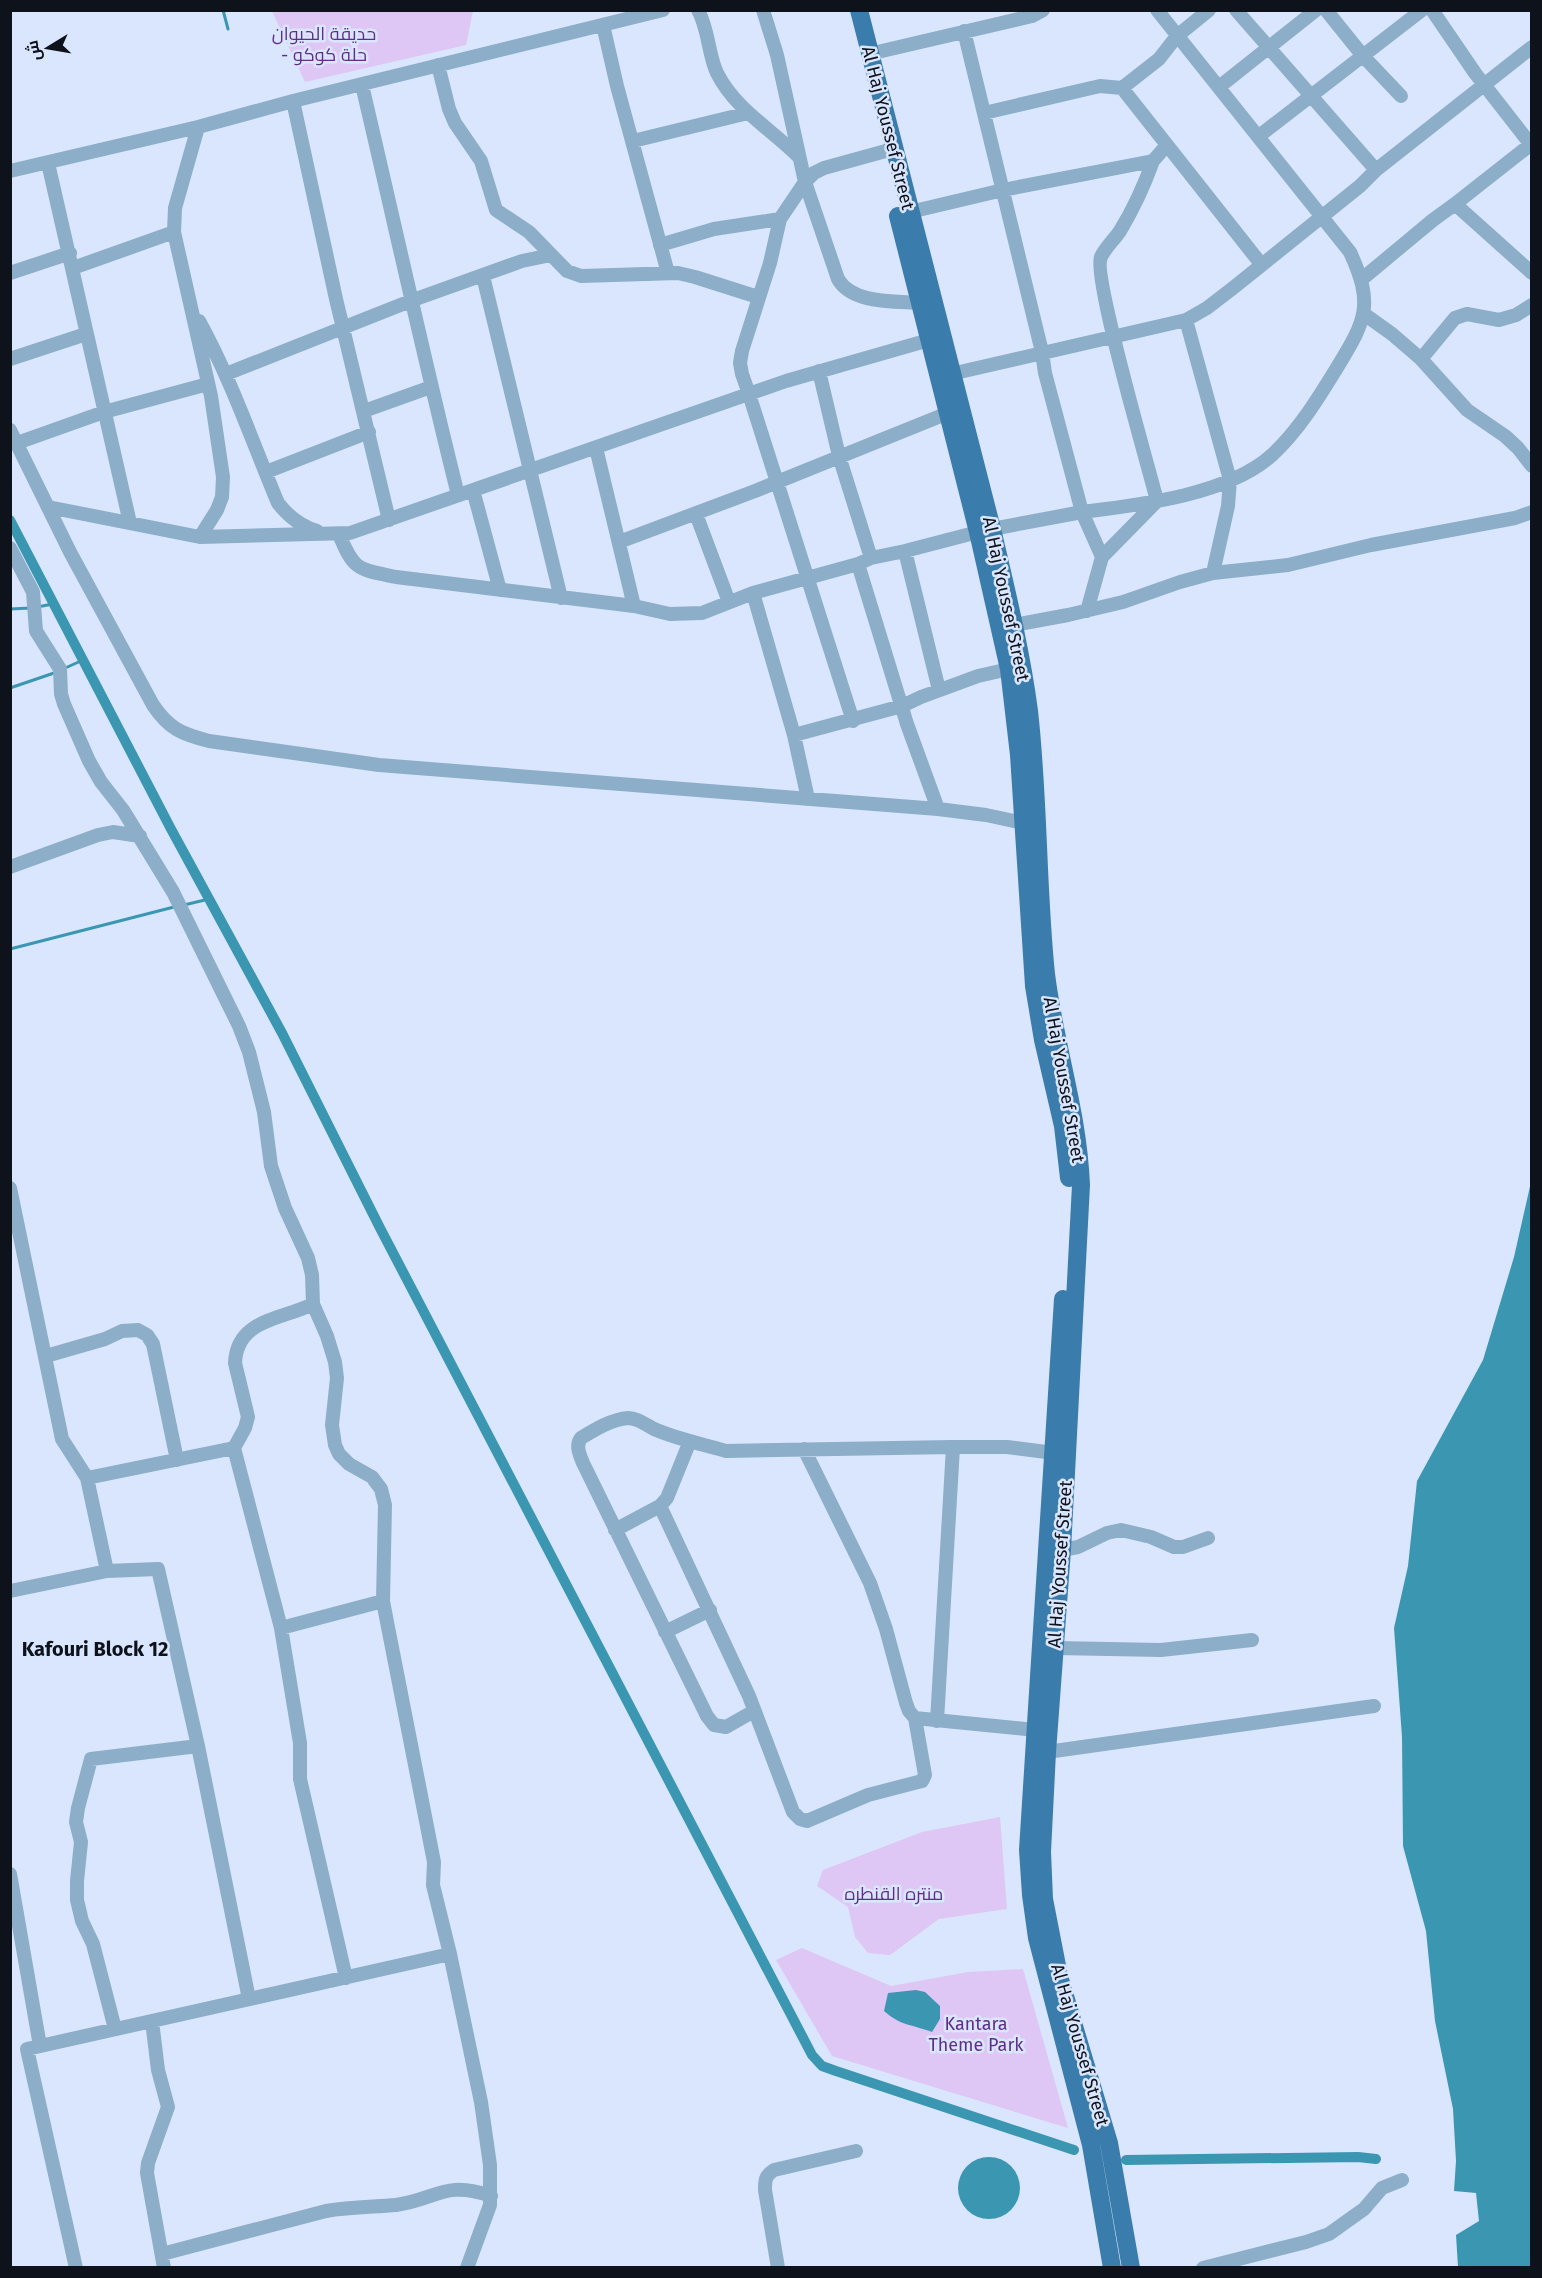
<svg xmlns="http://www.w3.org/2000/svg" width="1542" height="2278" font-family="'Fira Sans',Cairo,sans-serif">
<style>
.green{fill:#dec7f4}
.water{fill:#3b97b1}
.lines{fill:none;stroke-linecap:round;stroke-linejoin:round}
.stream{stroke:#3b97b1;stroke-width:3}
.canal{stroke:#3b97b1;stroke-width:10}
.minor{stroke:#8caec8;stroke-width:14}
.major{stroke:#3a7dac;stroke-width:18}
.labels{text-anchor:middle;stroke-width:5;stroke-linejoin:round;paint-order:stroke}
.park-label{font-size:18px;fill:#612d88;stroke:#dae6fd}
.street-label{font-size:18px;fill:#0d121b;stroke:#dae6fd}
.neighbourhood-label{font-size:20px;font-weight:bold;fill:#0d121b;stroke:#dae6fd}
</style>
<rect width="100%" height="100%" fill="#dae6fd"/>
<!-- green -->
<path class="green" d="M272,11h201l-7,34 -161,37z
M1000,1817l7,92 -68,10 -49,36 -22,-2 -13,-16 -7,-30 -31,-21 6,-16 99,-38z
M802,1948l89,38 77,-14 55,-3 45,159 -236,-72 -56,-96z"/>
<!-- water -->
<path class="water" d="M1531,1182v1085h-73l-2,-32 23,-14 -3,-28 -22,-2 2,-30 -3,-52 -18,-88 -9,-90 -23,-85 -1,-109 -8,-109 14,-62 9,-85 66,-121 31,-103z
M916,1990l9,2 15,14v13l-8,13c-21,-8 -31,-6 -48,-21l4,-18z
M958 2188a31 31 0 1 1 62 0a31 31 0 1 1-62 0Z"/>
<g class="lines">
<!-- stream -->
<path class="stream" d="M223,10l5,19
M37,607l16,-3
M10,609l21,-1
M63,669l20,-9
M10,688l47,-16
M184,905l25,-6
M10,949l164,-42"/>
<!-- canal -->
<path class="canal" d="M10,520l161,309 111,204 98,195 432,827 10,11 14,5 238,79
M1126,2160l232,-3 18,2"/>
<!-- minor -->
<path class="minor" d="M698,10c11,20 10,44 19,63 18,36 54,56 81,83
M763,10l14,45 28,127 33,97c14,25 57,22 82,24
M1236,10l140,160
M1326,10l37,46 38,40
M1432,10l43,63 57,73
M603,25l14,61 51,187
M964,31l78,321 3,21 37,139 -90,17
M869,54l163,-38 11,-6
M438,65l11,44 6,14 26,38 15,49 33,22 38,39 14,5 97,-3 17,4 63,20
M362,85c32,136 62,274 96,410
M1219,87l97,-77
M1122,88l139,176
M293,101l43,198 53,221
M984,113l116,-27 22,2 37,-29 18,-23 32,-26
M198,127l-23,81 -1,24 37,164 12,81 -1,20 -5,13 -17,27
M1259,136l163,-126
M633,141l115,-28
M1530,145l-75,59 77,69
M48,163l82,360
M10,171l188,-44 95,-26 370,-91
M910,212l93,-22 150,-29 13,-15
M660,245l54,-16 66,-10
M73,268l101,-36
M10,273l60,-20
M483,276l78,322
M1362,279l71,-59 22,-16
M1364,314l28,20 29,25 46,51 38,26 13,12 14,18
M1186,320l44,160 -2,26 -15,67
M199,321c32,58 53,120 79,182 10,13 22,23 39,28
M10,359l76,-25
M1421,359l34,-41 12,-4 32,6 17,-5 16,-10
M819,371l20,85 32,102
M226,374l187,-74 109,-39 29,-6
M951,374l235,-54 21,-12 26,-20 127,-102 16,-16 156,-123
M364,411l67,-24
M10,430l60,122 83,153c16,24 29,29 56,36l170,24 559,44 48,6 37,8
M17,443l87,-31 104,-28
M596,448l38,158
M266,472l103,-40
M473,490l27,100
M48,507l152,30 150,-4 436,-152 143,-41
M696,514l33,88
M339,534c15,37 19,35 57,43l238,29 36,8 32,-1 51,-20 105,-29 13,-6 34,-7 73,-19
M619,542l136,-51 193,-78
M10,548l23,44 3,39 24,38 1,25 3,10 25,57 12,21 22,28 50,82 66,134 10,26 15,60 7,54 14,42 23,50 4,17 1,29 14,32 8,26 2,16 -5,47 3,20 4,9 10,10 23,13 9,12 4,16 -2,96 4,21 47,240 -1,23 17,69 31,148 9,63v40l-23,63
M905,551l34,139
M1102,557l55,-56c-8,-33 -65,-226 -56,-244 4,-9 13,-17 19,-26 14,-23 24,-45 33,-70
M858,564l49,160 31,85
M753,593l41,142 14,64
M1087,611l15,-54 -20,-45c57,-7 146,-17 190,-57 27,-25 47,-58 66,-89 28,-46 36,-62 12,-114l-193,-242
M1014,625l54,-10 55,-13 57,-20 33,-9 75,-8 83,-20 144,-27 17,-6
M853,721l-104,-327 -7,-20 -2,-11 2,-12 28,-88 10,-44 25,-37 9,-9 10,-5 69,-19
M794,735l108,-29 19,-9 57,-21 31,-7
M10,867l88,-32 15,-3 27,4
M10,1188l52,251 25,39 20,93
M46,1356l59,-17 17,-8 16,-1 9,5 6,9 24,116
M234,1448l47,180
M87,1478l147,-30 11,-20 3,-11 -13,-54c2,-44 46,-43 78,-59
M660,1506l89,190 44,116 7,7 7,2 61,-26 54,-14 3,-6 -10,-57 -6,-7 -3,-8 -20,-74 -16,-46 -66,-134
M615,1530l45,-24 7,-8 23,-57
M1062,1550l16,-3 29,-14 14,-3 30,7 23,10h9l25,-9
M10,1591l97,-20 51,-2 40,177 51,253
M665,1632l45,-22
M1055,1648l106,2 91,-10
M754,1711l-28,16 -12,-2 -7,-9 -124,-253c-3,-8 -8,-17 -2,-25 13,-8 31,-19 47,-20 10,0 18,7 26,11 23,10 48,15 72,22l227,-4h54l47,6
M915,1718l121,12
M937,1721l16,-274
M1047,1752l327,-46
M10,1874l30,172
M346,1978l-46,-199v-36l-19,-115 102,-27
M152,2021l6,49 10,37 -20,56 -1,10 17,95
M115,2029l-22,-85 -11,-23 -5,-21v-19l4,-39 -5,-20 2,-14 13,-49 107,-13
M162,2254l164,-43c24,-4 47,-4 70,-6 41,-6 49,-25 95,-9
M76,2268l-49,-219 423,-95
M778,2268l-13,-78c0,-10 0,-14 9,-20l82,-19
M1203,2268l103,-26 23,-8 35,-25 18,-21 20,-8"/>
<!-- major -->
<path class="major" d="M859,10l133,519c14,60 29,121 37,182 10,88 8,176 17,263 9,73 32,137 35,211l-19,365 -15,202 -5,100 2,47 15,77 50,167 22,125
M898,216l80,316 31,137 10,86 15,231 9,54 20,86 6,52
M1063,1299l-35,551 3,45 6,43 54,207 21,123"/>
</g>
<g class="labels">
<!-- park labels -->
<g class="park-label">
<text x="324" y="40">حديقة الحيوان<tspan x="324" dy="21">- حلة كوكو</tspan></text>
<text x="894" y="1900">منتره القنطره</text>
<text x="976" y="2030">Kantara<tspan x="976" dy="21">Theme Park</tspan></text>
</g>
<!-- street labels -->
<g class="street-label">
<text transform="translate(888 128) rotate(76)" y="6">Al Haj Youssef Street</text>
<text transform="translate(1006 599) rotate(78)" y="6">Al Haj Youssef Street</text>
<text transform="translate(1064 1080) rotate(80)" y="6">Al Haj Youssef Street</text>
<text transform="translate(1060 1564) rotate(-86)" y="6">Al Haj Youssef Street</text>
<text transform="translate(1080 2045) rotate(74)" y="6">Al Haj Youssef Street</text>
</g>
<!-- neighbourhood labels -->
<g class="neighbourhood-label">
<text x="95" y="1656">Kafouri Block 12</text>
</g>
</g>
<!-- border -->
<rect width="1542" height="2278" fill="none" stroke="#0d121b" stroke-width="24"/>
<!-- north arrow -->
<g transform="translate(48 48) rotate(259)" stroke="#dae6fd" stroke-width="4.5" paint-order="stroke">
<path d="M0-4.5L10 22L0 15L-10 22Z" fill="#0d121b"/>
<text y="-9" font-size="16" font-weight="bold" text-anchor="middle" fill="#0d121b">ش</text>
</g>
</svg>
